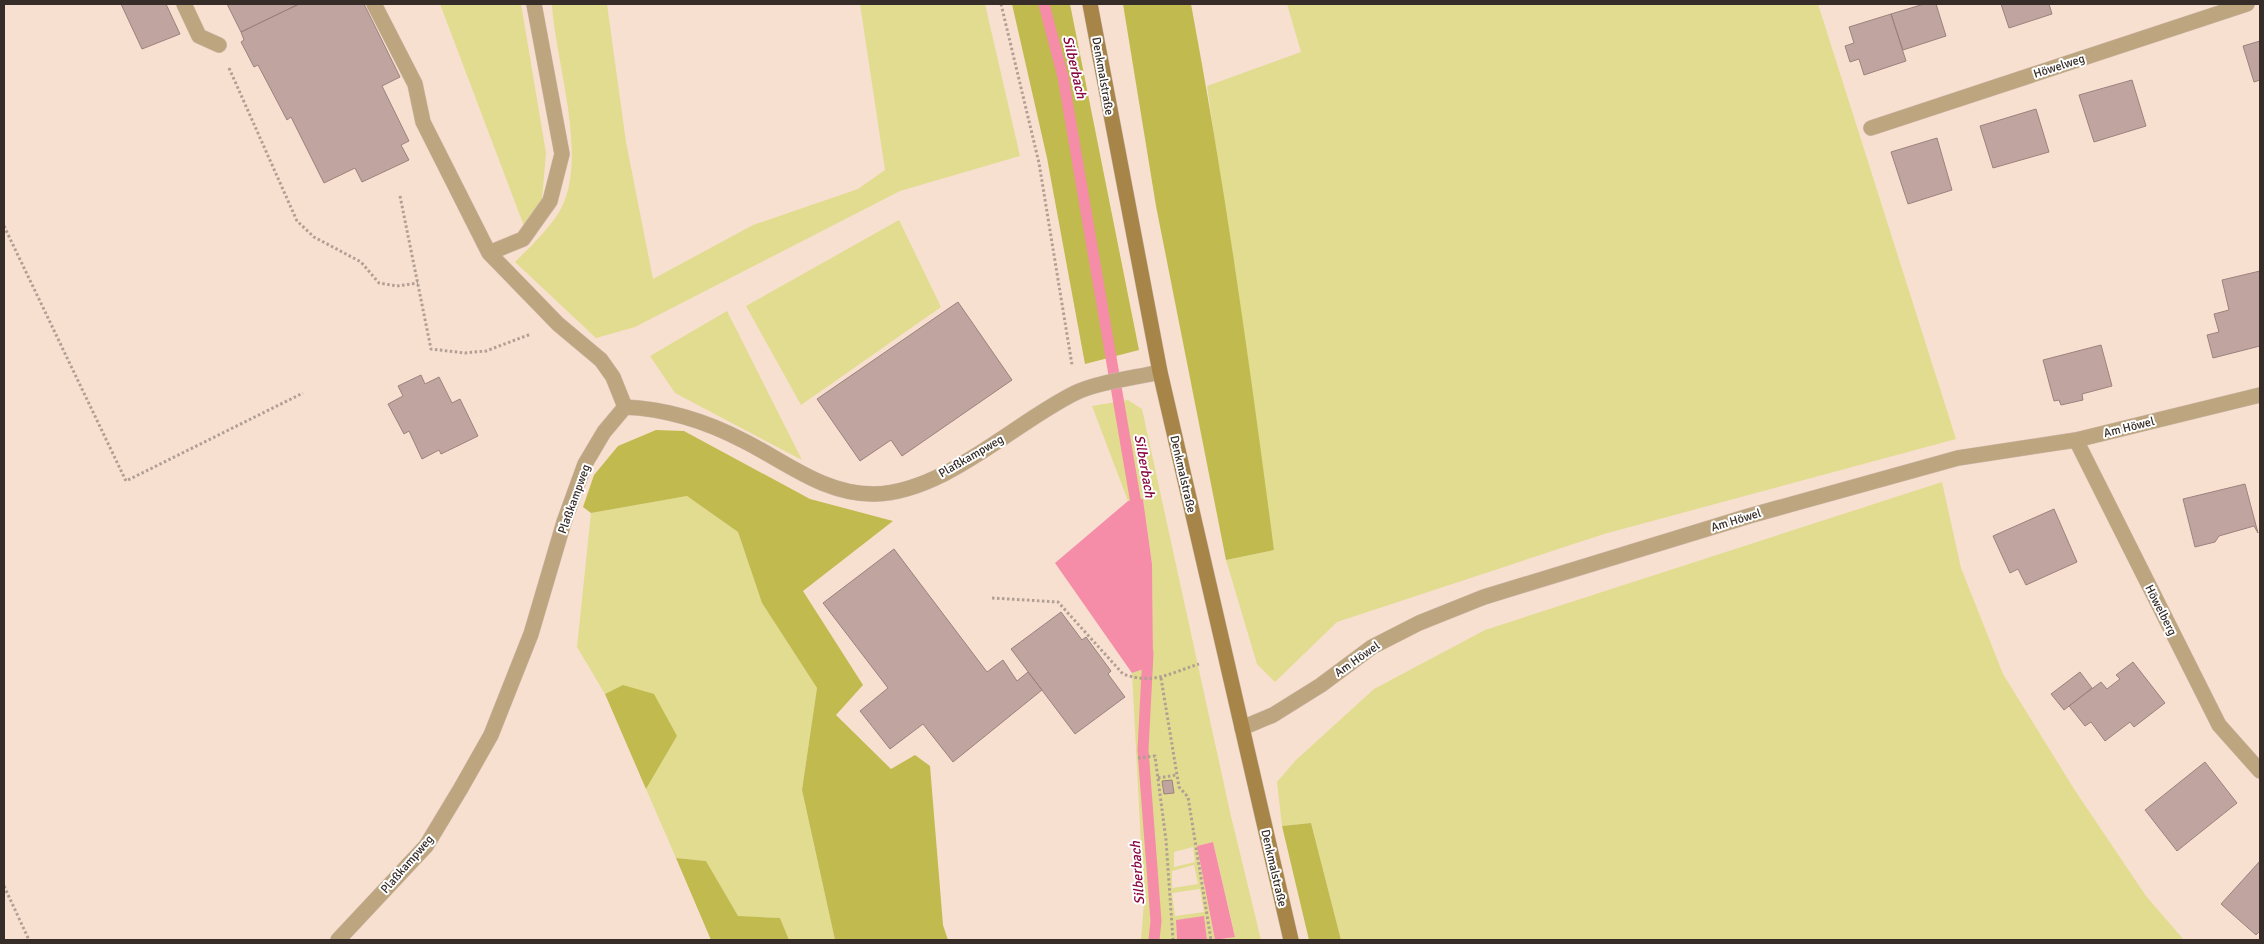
<svg xmlns="http://www.w3.org/2000/svg" width="2264" height="944" font-family="Signika,sans-serif">
<style>
.green{fill:#e1dc8f;fill-rule:evenodd}
.forest{fill:#c1ba4e}
.water{fill:#f58ca8}
.lines{fill:none;stroke-linecap:round;stroke-linejoin:round}
.stream{stroke:#f58ca8;stroke-width:11}
.building{fill:#c0a4a0;stroke:#9c827d}
.lane-casing{stroke:#d1bcaf;stroke-width:16}
.street-casing{stroke:#d1bcaf;stroke-width:16}
.secondary-casing{stroke:#d1bcaf;stroke-width:16}
.path{stroke:#b29f94;stroke-width:3;stroke-dasharray:2.5 2.5;stroke-linecap:butt}
.lane{stroke:#bca57f;stroke-width:15}
.street{stroke:#bca57f;stroke-width:15}
.secondary{stroke:#a78549;stroke-width:15}
.labels{text-anchor:middle;stroke-width:4;stroke-linejoin:round;paint-order:stroke}
.street-label{font-size:12px;fill:#362d28;stroke:#fff}
.water-label{font-size:14px;font-style:italic;fill:#890740;stroke:#fff}
</style>
<rect width="100%" height="100%" fill="#f8e0d1"/>
<!-- green -->
<path class="green" d="M440,4h81l25,149 -4,46 -18,27z
M552,4h55l19,138 27,137 100,-54 105,-36 27,-19 -25,-166h125l35,152 -120,35 -265,136 -39,11 -81,-76c15,-15 31,-30 43,-48 33,-51 -3,-152 -6,-210z
M1287,4h531l138,435 -352,95 -267,88 -62,60 -18,-18 -31,-104 48,-10 -67,-464 94,-34z
M899,220l42,87 -140,98 -55,-99z
M727,311l75,149 -127,-67 -25,-37z
M1128,400l14,9 88,403 31,128h-37l11,-4 -22,-94 -16,4 18,94h-8l-3,-23 -28,3 1,20h-36l3,-38 -12,-229 17,-6 4,-10 -1,-93 -9,-65 -15,2 -36,-95zM1193,847l2,15 -21,5v-15zM1194,865l4,19 -26,4v-17zM1200,889l4,23 -29,4 -3,-23z
M1942,482l19,86 42,106 71,115 72,107 38,44h-843l-30,-117 -29,3 -5,-44 19,-22 78,-71 111,-59z
M687,496l51,36 24,71 55,85 -15,102 33,150h-46l-9,-22 -42,-1 -32,-56 -30,-3 -30,-69 31,-53 -53,-51 -19,9 -28,-47 14,-134z"/>
<!-- forest -->
<path class="forest" d="M1012,4h58l69,346 -54,14 -38,-206z
M1123,4h68c34,181 59,363 83,546l-48,10 -70,-354z
M656,430l28,1 126,68 83,22 -90,70 60,94 -27,30 55,54 24,-14 15,11 13,159 5,15h-113l-33,-150 15,-102 -55,-85 -24,-71 -51,-36 -96,17 -8,-6 11,-32 24,-29z
M623,685l31,9 23,42 -31,53 -41,-95z
M1311,823l30,117h-32l-27,-114z
M676,858l30,3 32,55 42,2 9,22h-78z"/>
<!-- water -->
<path class="water" d="M1143,499l9,65 1,93 -4,10 -17,6 -77,-110 73,-62z
M1213,842l22,95 -20,3 -18,-94z
M1204,916l3,24h-30l-1,-20z"/>
<g class="lines">
<!-- stream -->
<path class="stream" d="M1044,4l19,73 75,438
M1148,653l-5,97 13,171 -2,19"/>
</g>
<!-- building -->
<path class="building" d="M121,4h45l14,30 -38,15z
M227,4h72l-58,28z
M299,4h65l36,73 -18,9 27,55 -8,4 8,15 -47,22 -7,-14 -31,15 -33,-66 -4,3 -29,-55 -4,2 -13,-25 3,-2 -3,-8z
M1924,4h12l10,32 -43,14 -12,-36z
M2001,4h48l3,10 -43,14z
M1891,14l15,47 -42,14 -5,-16 -9,3 -5,-16 9,-3 -5,-16z
M2260,41v39l-6,2 -11,-36z
M2132,80l14,46 -52,16 -15,-47z
M2036,109l13,43 -56,16 -13,-42z
M1937,138l15,52 -44,14 -17,-52z
M2260,271v75l-47,12 -6,-23 12,-3 -5,-18 15,-4 -7,-30z
M958,302l54,78 -110,76 -11,-16 -31,21 -43,-62z
M2101,345l11,41 -30,8 1,6 -22,5 -2,-5 -5,1 -11,-41z
M421,375l4,9 14,-7 13,26 8,-4 18,37 -37,18 -2,-4 -17,9 -13,-28 -5,3 -16,-30 15,-8 -5,-10z
M2245,484l13,49 -4,-7 -35,10 -4,6 -20,5 -12,-48z
M2054,509l23,53 -51,23 -8,-16 -8,4 -17,-37z
M894,549l93,123 16,-12 14,21 11,-9 14,18 -89,72 -30,-38 -33,25 -30,-38 28,-23 -65,-85z
M1061,612l21,28 4,-3 25,34 -3,3 17,23 -50,37 -64,-85z
M2133,662l32,41 -31,24 -4,-5 -25,19 -14,-19 -6,4 -16,-20 32,-24 6,7 13,-10 -4,-4z
M2080,672l12,16 -28,22 -13,-16z
M2205,762l32,41 -60,48 -32,-41z
M1172,780l2,13 -10,1 -2,-13z
M2260,861v70l-4,4 -35,-31z"/>
<g class="lines">
<defs>
<path id="lane" d="M184,4l15,32 20,9
M374,4l41,80 8,38 66,131 69,71 43,36 12,17 12,30
M489,253l34,-14 27,-38 12,-47 -28,-150"/>
<path id="street" d="M1871,128l376,-124
M2076,440l143,285 41,46
M1242,728l31,-13 48,-30 51,-38 47,-24 65,-26 265,-81 209,-58 118,-18 184,-45
M338,940l88,-94 35,-58 30,-53 40,-101 33,-112 21,-58 19,-32 21,-25c42,2 81,14 119,34 42,21 81,54 131,53 70,-2 139,-71 200,-101 23,-11 59,-15 85,-21"/>
<path id="secondary" d="M1090,4l70,368 131,568"/>
</defs>
<!-- lane casing -->
<use href="#lane" class="lane-casing"/>
<!-- street casing -->
<use href="#street" class="street-casing"/>
<!-- secondary casing -->
<use href="#secondary" class="secondary-casing"/>
<!-- path -->
<path class="path" d="M1001,4l38,159 33,202
M229,68l68,153 17,16 47,25 18,21 18,3 21,-3
M400,196l31,153 34,4 21,-2 45,-17
M4,226l122,255 177,-88
M992,598l66,4 65,72c31,11 47,-1 76,-10
M1161,678l18,109 9,10 23,143
M1138,758l17,-2 11,84 7,100
M1158,778l18,-3
M4,886l25,54"/>
<!-- lane -->
<use href="#lane" class="lane"/>
<!-- street -->
<use href="#street" class="street"/>
<!-- secondary -->
<use href="#secondary" class="secondary"/>
</g>
<g class="labels">
<!-- street labels -->
<g class="street-label">
<text transform="translate(2059 66) rotate(-18)" y="4">Höwelweg</text>
<text transform="translate(1103 76) rotate(80)" y="4">Denkmalstraße</text>
<text transform="translate(2129 427) rotate(-14)" y="4">Am Höwel</text>
<text transform="translate(971 456) rotate(-30)" y="4">Plaßkampweg</text>
<text transform="translate(1183 474) rotate(77)" y="4">Denkmalstraße</text>
<text transform="translate(574 499) rotate(-70)" y="4">Plaßkampweg</text>
<text transform="translate(1736 520) rotate(-17)" y="4">Am Höwel</text>
<text transform="translate(2161 610) rotate(63)" y="4">Höwelberg</text>
<text transform="translate(1357 659) rotate(-35)" y="4">Am Höwel</text>
<text transform="translate(407 864) rotate(-49)" y="4">Plaßkampweg</text>
<text transform="translate(1274 868) rotate(77)" y="4">Denkmalstraße</text>
</g>
<!-- water labels -->
<g class="water-label">
<text transform="translate(1075 67) rotate(77)" y="5">Silberbach</text>
<text transform="translate(1145 466) rotate(80)" y="5">Silberbach</text>
<text transform="translate(1137 873) rotate(-94)" y="5">Silberbach</text>
</g>
</g>
<!-- border -->
<rect width="2264" height="944" fill="none" stroke="#362d28" stroke-width="10"/>
</svg>
